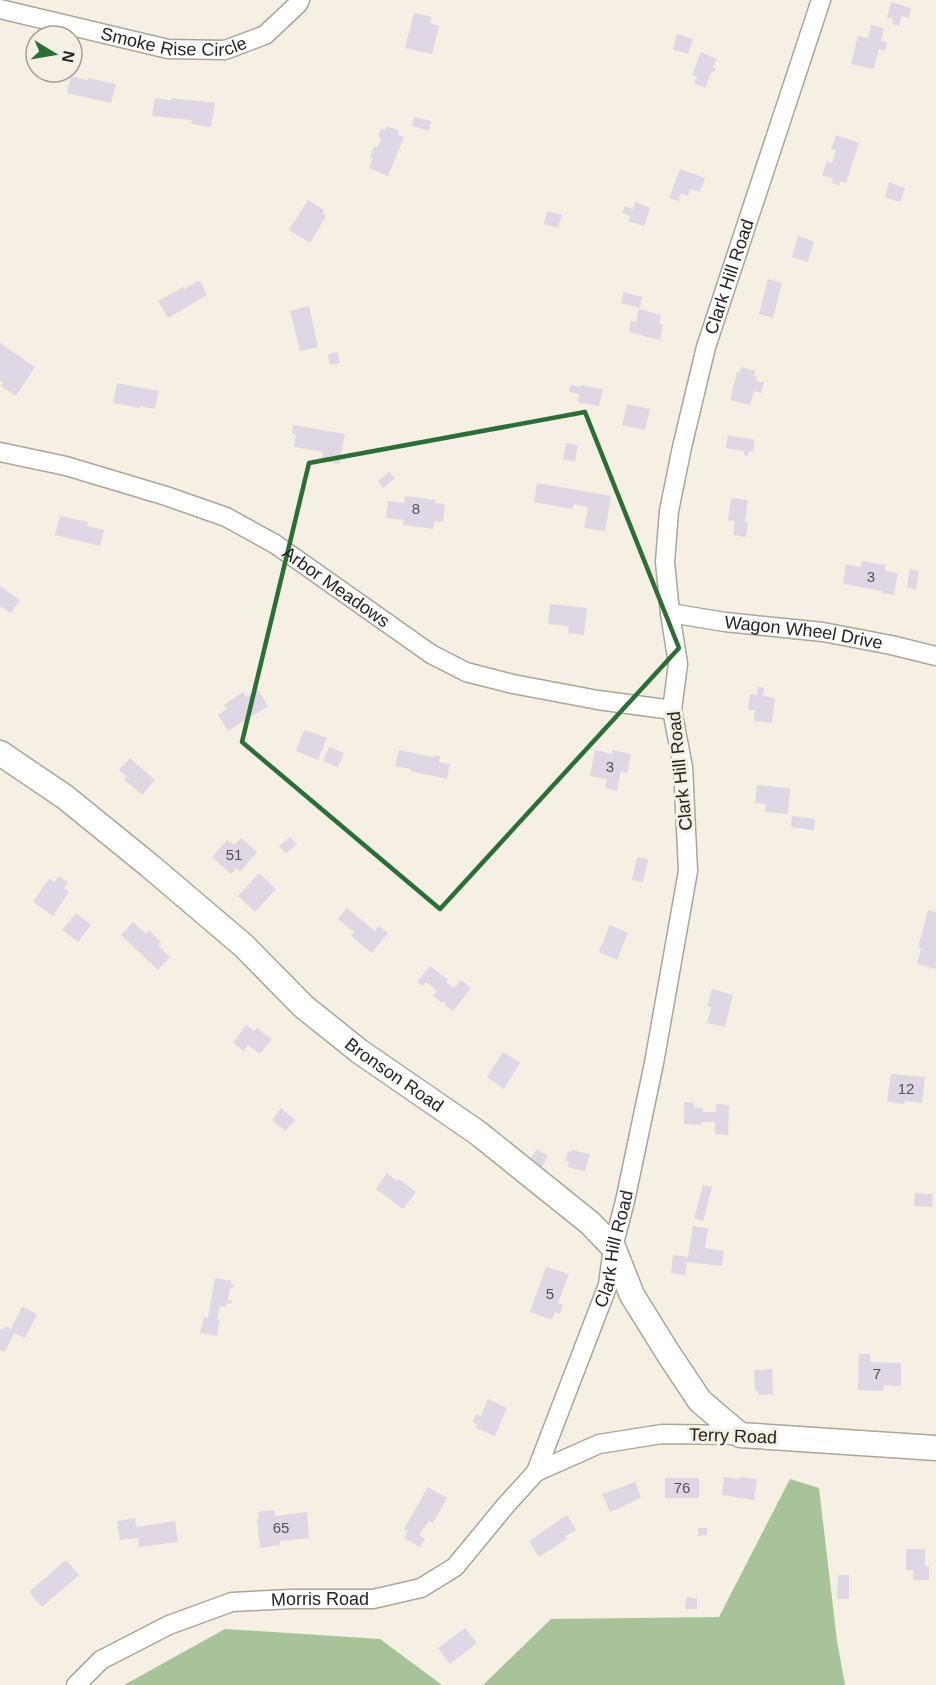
<svg xmlns="http://www.w3.org/2000/svg" width="936" height="1685" font-family="Helvetica,sans-serif">
<style>
.forest{fill:#a8c299}
.building{fill:#dfd7e3}
.lines{fill:none;stroke-linecap:round;stroke-linejoin:round}
.street-casing{stroke:#aaa599;stroke-width:21}
.secondary-casing{stroke:#aaa599;stroke-width:27}
.street{stroke:#fff;stroke-width:18}
.secondary{stroke:#fff;stroke-width:24}
.marked{fill:none;stroke:#2b6e38;stroke-width:4.5;stroke-linejoin:round}
.labels{text-anchor:middle;stroke-width:6;stroke-linejoin:round;paint-order:stroke}
.number-label{font-size:15px;fill:#545150}
.street-label{font-size:18px;fill:#26241f;stroke:#f5f0e3}
</style>
<rect width="100%" height="100%" fill="#f5f0e3"/>
<!-- forest -->
<path class="forest" d="M790,1479l29,9 18,153 8,44h-362l68,-66 168,-2z
M225,1629l155,10 62,46h-318z"/>
<!-- building -->
<path class="building" d="M891,2l20,6 -2,10 -7,-2 -3,10 -7,-2 1,-5 -6,-2z
M414,13l18,4 -2,6 9,3 -7,28 -27,-6z
M871,25l13,3 -3,13 6,1 -2,9 -6,-2 -5,20 -23,-5 7,-28 10,2z
M677,34l16,5 -5,15 -15,-5z
M701,52l16,7 -4,8 3,1 -2,4 -2,-1 -7,17 -11,-5 3,-6 -5,-2z
M71,76l16,4 1,-2 28,6 -5,19 -44,-10z
M155,98l16,2 1,-2 43,5 -4,24 -20,-3 1,-4 -40,-4z
M414,117l17,4 -2,10 -17,-5z
M387,126l12,5 -1,4 6,2 -16,39 -19,-8 4,-10 -3,-1 4,-10 3,1 4,-10 -3,-2 3,-8 4,2z
M836,135l23,8 -13,40 -6,-2 -1,4 -7,-2 1,-4 -11,-4 5,-14 5,2 4,-13 -5,-1z
M680,169l25,9 -5,14 -10,-3 -2,7 -7,-3 -3,8 -9,-3z
M889,182l16,6 -5,14 -15,-5z
M308,200l16,10 -2,3 4,3 -16,27 -21,-13z
M635,202l15,6 -6,18 -16,-5 2,-5 -8,-3 3,-7 8,3z
M547,211l15,4 -4,13 -14,-4z
M798,236l16,6 -6,20 -16,-5z
M768,279l14,4 -9,35 -14,-4z
M198,281h2l7,14 -39,23 -10,-17 26,-14v2z
M624,292l18,5 -2,11 -19,-5z
M309,306l9,41 -18,4 -10,-40z
M639,309l22,6 -2,9 4,1 -3,15 -31,-8 2,-11 5,1z
M0,343l35,24 -19,29 -15,-10 2,-3 -3,-2z
M337,352l3,11 -10,2 -2,-11z
M741,367l14,4 -1,5 3,1 -1,4 8,1 -3,11 -7,-2 -4,14 -20,-5 7,-28 2,1z
M117,383l42,8 -4,18 -16,-3v2l-26,-5z
M570,385l11,2v-2l22,4 -4,17 -21,-4 1,-8 -10,-2z
M627,404l23,5 -5,21 -23,-5z
M293,425l52,9 -6,30 -18,-4 2,-8 -29,-5 2,-11 -4,-4z
M728,435l27,5 -2,12 -4,-1 -1,5 -4,-1v-4l-18,-3z
M566,443l12,2 -3,17 -12,-3z
M389,472l6,6 -12,10 -5,-7z
M537,483l74,13 -6,35 -21,-3 4,-21 -14,-3 -1,5 -39,-7z
M405,496l30,4 -1,3 11,1 -2,18 -9,-1 -1,8 -30,-4 1,-5 -18,-2 2,-17 16,2z
M731,498l17,2 -3,23h3l-2,14 -13,-2 2,-14 -7,-1z
M60,516l28,6 -1,4 17,4 -4,16 -45,-11z
M862,561l23,4v6l13,2 -4,22 -12,-2v-2l-39,-7 3,-20 15,3z
M910,569l9,2 -3,18 -9,-2z
M0,586l20,14 -9,13 -11,-7z
M550,604l37,4 -3,27 -16,-2 1,-7 -21,-2z
M758,687l6,1 -1,8 12,2 -3,25 -18,-2 1,-11h-7l2,-16 7,1z
M258,690l10,16 -40,25 -10,-16 9,-6 -3,-4 19,-13 3,5z
M305,730l22,8 -9,22 -22,-9 7,-19 1,1z
M329,747l15,6 -6,14 -15,-6z
M399,750l34,7 1,-2 6,1 -1,6 11,2 -3,15 -37,-8 1,-2 -16,-3z
M595,750l17,4v-4l19,4 -4,19 -6,-2 -4,20 -12,-3 2,-9 -17,-3z
M130,758l25,22 -13,15 -18,-16 3,-2 -8,-7z
M757,785l33,3 -2,26 -23,-2 1,-8 -11,-1z
M792,816l23,3 -1,11 -23,-3z
M290,837l7,7 -11,9 -7,-7z
M241,838l16,14 -17,20 -4,-4 -5,6 -19,-17 15,-17 7,5z
M637,857l11,2 -5,23 -11,-2z
M259,873l17,16 -21,23 -17,-16z
M59,876l9,6 -4,6 5,4 -16,24 -20,-14 16,-23 5,3z
M347,908l28,23 4,-5 9,7 -16,20 -21,-17 3,-4 -16,-13z
M928,910l8,2v57l-19,-5 4,-16h-3z
M76,913l15,12 -13,17 -16,-12z
M133,922l13,12 3,-4 12,12 -3,3 12,12 -12,13 -37,-35z
M610,925l18,8 -11,27 -18,-8z
M430,966l18,14 -2,2 8,6 7,-8 10,8 -18,23 -8,-6 1,-2 -3,-2 -1,2 -9,-7 4,-5 -11,-9 -3,4 -6,-4z
M712,989l21,6 -8,32 -18,-4 4,-16 -4,-1z
M246,1025l8,6 3,-3 15,11 -12,15 -12,-9 -4,6 -11,-8z
M503,1052l17,11 -16,26 -17,-12z
M891,1074l34,3 -3,26 -17,-2 -1,3 -17,-2z
M684,1102l10,1v5h9v4h13v-8l13,1 -1,30 -13,-1v-12h-13l-1,3 -17,-1z
M281,1108l14,12 -10,11 -13,-11z
M537,1149l11,7 -7,12 -12,-7z
M572,1150l18,4 -5,17 -17,-4 1,-5 -3,-1 2,-10 3,1z
M387,1173l10,8 2,-2 17,13 -13,17 -27,-20z
M703,1185l9,2 -9,34 -9,-3z
M915,1193l18,1 -1,13 -18,-1z
M693,1226l15,2 -3,20 19,3 -2,15 -35,-4 -2,13 -14,-2 2,-18 15,2z
M546,1267l23,7 -11,29 5,2 -3,9 -5,-2 -3,8 -22,-8z
M215,1278l16,3v4h3l-1,3h-3l-2,12 4,1 -1,3 -4,-1 -1,4 -6,-1 -3,13h3l-3,17 -17,-3 4,-16 4,1z
M22,1307l15,7 -12,24 -11,-5 -9,19 -5,-2v-21l3,1 2,-4 6,3z
M859,1354h11v8l31,1v23l-17,-1 -1,6 -25,-1z
M772,1369l1,25 -14,1 -1,-4h-3l-1,-21z
M488,1399l19,9 -12,28 -19,-8 1,-4 -4,-2 3,-8 5,2z
M724,1477l16,2v-2l17,2 -3,21 -32,-5z
M665,1478h34v20h-34z
M635,1482l6,16 -31,14 -8,-18z
M428,1487l19,11 -14,25 -4,-2 -10,14 6,4 -5,8 -16,-9 4,-7 -4,-2z
M274,1510l1,6 32,-4 2,26 -29,3v4l-20,3 -3,-30h2l-1,-6z
M567,1515l9,15 -11,6 2,3 -28,18 -10,-16z
M135,1518l1,9 39,-6 3,21 -39,5 -1,-9 -18,2 -3,-19z
M698,1528h9v7l-9,1z
M906,1549h19v17h4v14h-16v-10h-7z
M66,1560l13,15 -37,32 -13,-15z
M838,1575h11v24h-12z
M686,1597l11,1v11h-12z
M465,1628l12,15 -27,21 -12,-16z"/>
<g class="lines">
<defs>
<g id="street">
<path id="s1" d="M0,9l168,40 57,1 40,-15 33,-31 2,-4"/>
<path id="s2" d="M0,452l66,14 100,30 60,21 49,27 156,110 35,18 47,12 85,16 74,10"/>
<path id="s3" d="M670,613l55,9 98,10 68,13 45,11"/>
<path d="M536,1472l63,-28 63,-10 78,1"/>
<path id="s4" d="M76,1685l25,-25 68,-35 63,-23 59,-3h82l48,-11 34,-21 51,-62 30,-33 72,-187 5,-38 12,-46 29,-138 34,-192 -5,-104 -11,-57 6,-46 -8,-51 -5,-51 4,-51 13,-64 24,-100 115,-347"/>
</g>
<g id="secondary">
<path id="s5" d="M0,753l65,44 85,69 94,80 59,60 56,45 119,82 112,90 23,24 19,48 36,58 32,48 40,34 196,13"/>
</g>
</defs>
<!-- street casing -->
<use href="#street" class="street-casing"/>
<!-- secondary casing -->
<use href="#secondary" class="secondary-casing"/>
<!-- street -->
<use href="#street" class="street"/>
<!-- secondary -->
<use href="#secondary" class="secondary"/>
</g>
<!-- marked area -->
<path class="marked" d="M585,412l94,236 -239,261 -198,-167 67,-279z"/>
<g class="labels">
<!-- number labels -->
<g class="number-label">
<text x="416" y="514">8</text>
<text x="871" y="582">3</text>
<text x="610" y="772">3</text>
<text x="234" y="860">51</text>
<text x="906" y="1094">12</text>
<text x="550" y="1299">5</text>
<text x="877" y="1379">7</text>
<text x="682" y="1493">76</text>
<text x="281" y="1533">65</text>
</g>
<!-- street labels -->
<g class="street-label">
<text dy="6" stroke="none"><textPath href="#s1" startOffset="178">Smoke Rise Circle</textPath></text>
<text dy="6" stroke="none"><textPath href="#s4" startOffset="1761">Clark Hill Road</textPath></text>
<text dy="6" stroke="none"><textPath href="#s2" startOffset="366">Arbor Meadows</textPath></text>
<text dy="6" stroke="none"><textPath href="#s3" startOffset="135">Wagon Wheel Drive</textPath></text>
<text transform="translate(680 771) rotate(-96)" y="6">Clark Hill Road</text>
<text dy="6" stroke="none"><textPath href="#s5" startOffset="510">Bronson Road</textPath></text>
<text dy="6" stroke="none"><textPath href="#s4" startOffset="771">Clark Hill Road</textPath></text>
<text transform="translate(733 1436) rotate(2)" y="6">Terry Road</text>
<text dy="6" stroke="none"><textPath href="#s4" startOffset="267">Morris Road</textPath></text>
</g>
</g>
<!-- north arrow -->
<g transform="translate(54 54) rotate(101)"><circle r="28" fill="#f5f0e3" stroke="#a29e95" stroke-width="1.5"/>
<path d="M0-4.5L10 22L0 15L-10 22Z" fill="#2b6e38"/>
<text y="-9" font-size="16" font-weight="bold" text-anchor="middle" fill="#26241f">N</text>
</g>
</svg>
